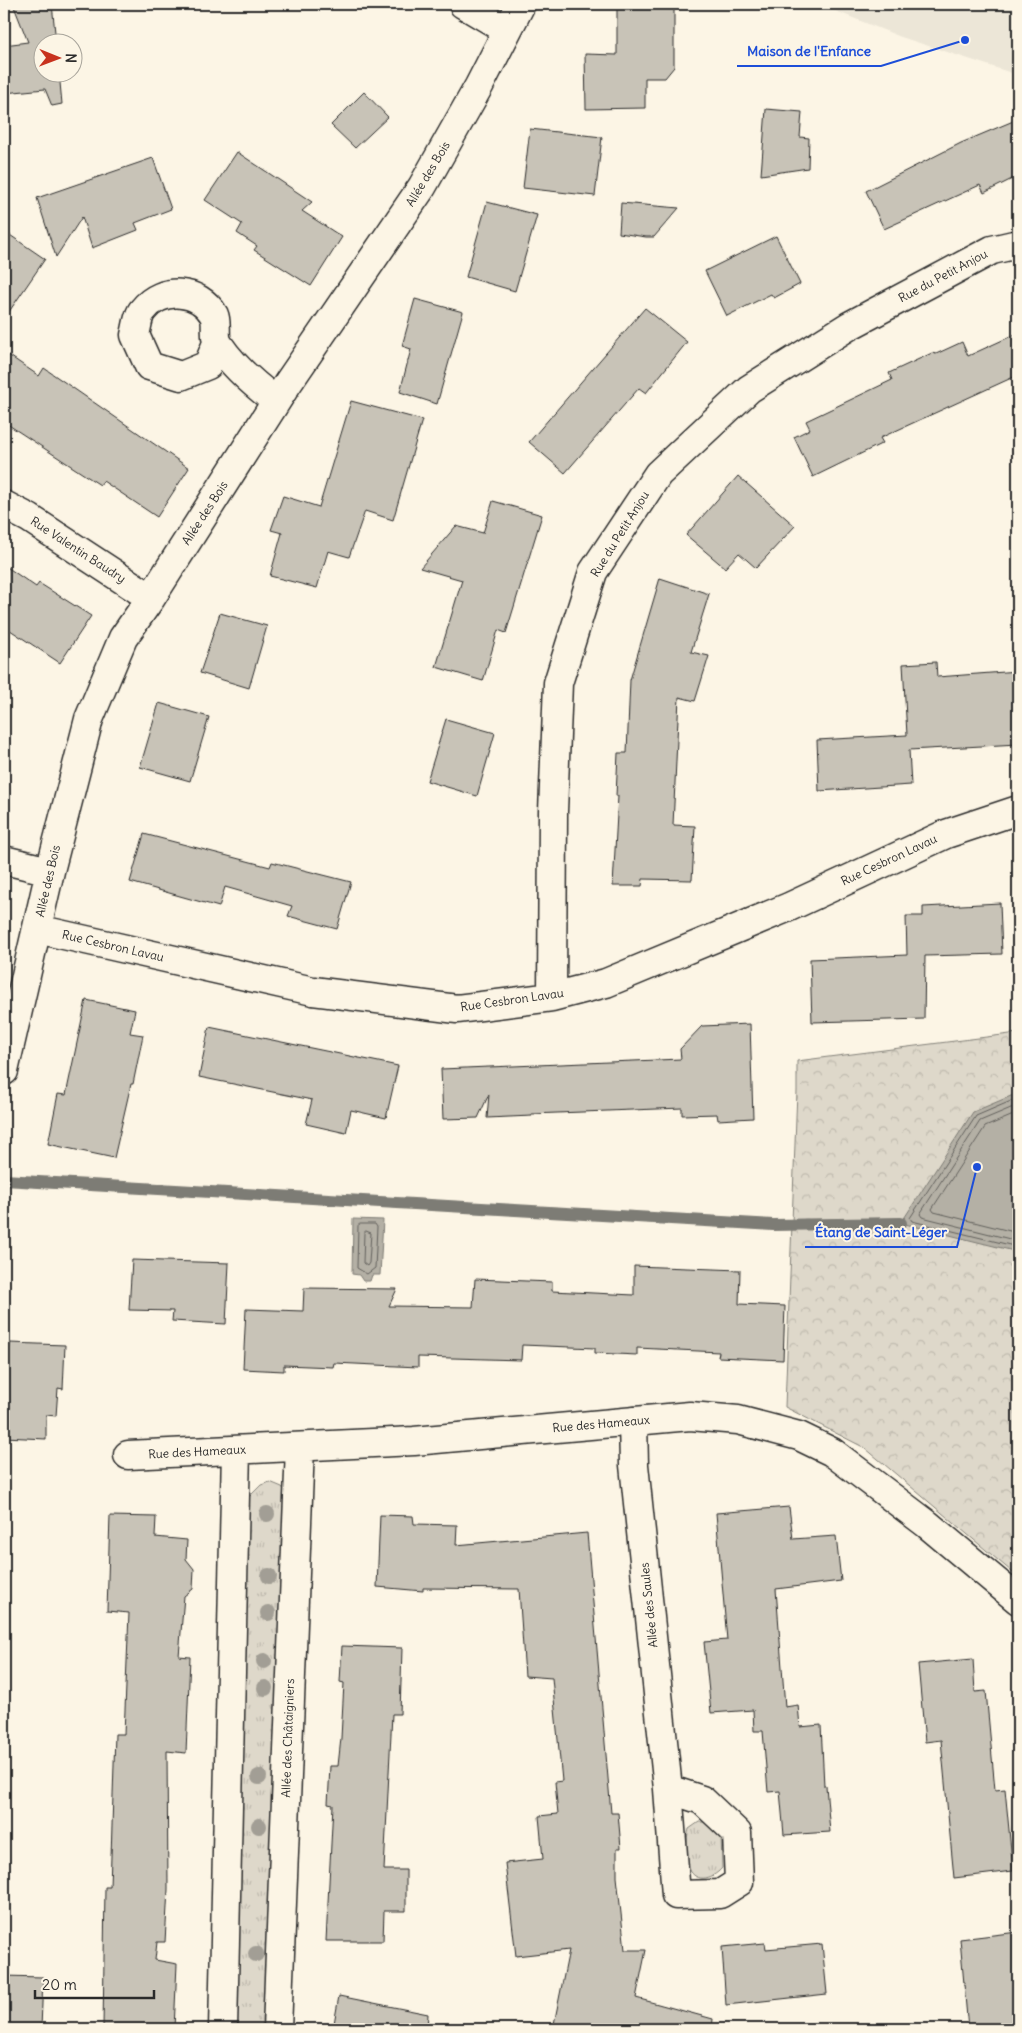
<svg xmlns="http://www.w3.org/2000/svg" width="1022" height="2033" font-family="Delius,sans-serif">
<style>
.built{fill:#ece6d7}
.grass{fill:url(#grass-tufts);stroke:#84827a}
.park{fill:url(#park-crowns);stroke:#84827a}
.water{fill:#b4b0a5;stroke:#7d7b74}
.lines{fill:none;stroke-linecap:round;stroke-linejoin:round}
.shore{stroke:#62605c;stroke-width:1}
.stream{stroke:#7d7b74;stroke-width:12}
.building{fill:#c8c3b7;stroke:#2b2b2b}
.street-casing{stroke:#2b2b2b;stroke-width:31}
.street{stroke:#fcf5e5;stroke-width:28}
.tree{fill:#a29e95}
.labels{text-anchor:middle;stroke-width:4;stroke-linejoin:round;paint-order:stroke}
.street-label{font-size:12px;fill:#2b2b2b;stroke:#fcf5e5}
.leader{fill:none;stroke:#1d4ed8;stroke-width:2}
.callout-dot{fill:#1d4ed8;stroke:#fcf5e5;stroke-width:2}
.callout-label{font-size:14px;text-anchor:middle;font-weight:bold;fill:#1d4ed8;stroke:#fcf5e5;stroke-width:4;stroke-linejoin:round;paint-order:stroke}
</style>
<defs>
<pattern id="grass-tufts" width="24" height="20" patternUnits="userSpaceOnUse" patternTransform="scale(1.25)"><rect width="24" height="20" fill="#ded8ca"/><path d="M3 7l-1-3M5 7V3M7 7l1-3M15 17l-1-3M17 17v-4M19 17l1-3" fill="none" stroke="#bfbaae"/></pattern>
<pattern id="park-crowns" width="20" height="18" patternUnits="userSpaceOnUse" patternTransform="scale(1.25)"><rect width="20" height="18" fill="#ded8ca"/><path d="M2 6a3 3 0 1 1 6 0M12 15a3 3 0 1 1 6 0" fill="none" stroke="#bfbaae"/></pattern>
</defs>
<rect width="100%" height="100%" fill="#fcf5e5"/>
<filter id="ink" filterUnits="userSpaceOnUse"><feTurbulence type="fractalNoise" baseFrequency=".02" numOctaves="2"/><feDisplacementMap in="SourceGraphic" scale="10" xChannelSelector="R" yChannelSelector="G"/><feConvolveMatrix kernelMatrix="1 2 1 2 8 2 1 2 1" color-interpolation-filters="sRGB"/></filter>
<g filter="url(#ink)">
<!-- built -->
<path class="built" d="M818,4h200v71l-117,-38z"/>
<!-- grass -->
<path class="grass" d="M270,1482l12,5 8,11 -24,531h-33l14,-530 14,-14z
M699,1822h6l16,14 1,32c-10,12 -29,16 -34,-3 -2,-10 -2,-26 1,-36z"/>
<!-- park -->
<path class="park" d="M1018,1033v544l-153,-129 -80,-41 12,-316v-30z"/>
<!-- water -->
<path class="water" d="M1018,1093v159l-117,-29 72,-111z
M353,1219l30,1 -3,55h-8l-2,6h-7l-4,-6 -7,-1z"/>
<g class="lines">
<!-- shore -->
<path class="shore" d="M1018,1098l-42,18 -66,102 2,3 106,26
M1018,1105l-38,16 -60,93 2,3 96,24
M1018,1113l-33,14 -53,82 2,3 84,21
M360,1224h15l2,3 -2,41 -8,6 -10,-6 1,-42z
M366,1231l5,2 -2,30 -2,3 -4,-3 1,-30z"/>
<!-- stream -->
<path class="stream" d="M4,1180l769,45 128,-2"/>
</g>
<!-- building -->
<path class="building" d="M13,4h39l4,38h-14v30h17l3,32 -10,2 -7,-17 -41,4v-48l24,-3z
M617,4h57v63l-9,11h-20v30l-59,1 -1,-55 32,1z
M364,92l24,25 -33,31 -24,-23z
M766,109l36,3 -2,25 9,1 -1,30 -47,7z
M1018,119v57l-34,17 -4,-8 -96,44 -18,-38 95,-48z
M530,129l72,8 -7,59 -72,-8z
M237,152l75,50 -10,9 40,26 -31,49 -57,-36 3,-4 -20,-13 5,-9 -37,-24z
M153,158l18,51 -36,14 3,7 -46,18 -10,-31 -26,40 -19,-59z
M487,202l50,13 -22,76 -49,-14z
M621,203l58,5 -25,29h-8l-27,-4z
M4,231l41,28 -41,60z
M776,236l24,48 -26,14 -3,-4 -44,22 -22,-45z
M415,299l48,13 -26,92 -37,-12 11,-43 -9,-3z
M645,308l42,34 -41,51 -7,-5 -74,85 -36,-31z
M1018,333v42l-138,63 3,5 -70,34 -19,-40 16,-8 -4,-8 86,-41 -3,-7 43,-20 4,1 26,-12 6,14z
M4,352l35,24 5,-8 145,100 -32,49 -54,-36 -3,4 -96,-63z
M351,401l71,19 -29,100 -28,-9 -16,46 -21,-6 -11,37 -47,-12 12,-43 -11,-3 12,-34 36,11z
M738,476l57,50 -39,42 -17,-15 -14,15 -39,-33z
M493,501l49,14 -36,118 -8,-3 -15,51 -47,-14 26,-87 -42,-12 36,-42 27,7z
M4,565l32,22 3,-4 52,33 -31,47 -56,-37z
M660,578l49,16 -18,58 18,4 -14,45 -16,-4 -6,128 22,1 -3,54 -49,-1 -1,7h-29l5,-90h-2l2,-43h9l3,-73z
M220,613l47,13 -18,62 -49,-15z
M936,662l1,15 81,-6v73l-109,6 2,35 -92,6 -2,-51 90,-5 -4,-71z
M159,703l50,14 -19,64 -50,-14z
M446,719l49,14 -18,63 -50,-15z
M144,834l126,33 2,-5 79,20 -14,47 -49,-13 4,-10 -67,-19 -6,20 -89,-25z
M1000,903l2,51 -77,2 -1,63 -112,3 -2,-63 97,-4 -1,-39h17v-9z
M86,1000l49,10 -5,23 13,2 -10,49h-2l-17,74 -66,-14 10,-50 8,1z
M750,1024l3,94 -35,2 -1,-6 -35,1v-7l-150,6v2l-45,2 2,-24 -11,24 -35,1 -2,-50 240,-10 -1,-10 22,-23z
M209,1027l189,39 -12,52 -35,-8 -5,23 -40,-9 6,-24 -113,-23z
M132,1260l97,3 -3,61 -54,-3 1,-10 -44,-1z
M634,1266l106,4 -1,34 46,2 -2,54 -65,-3 1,-5 -82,-4v7l-42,-2v-5l-73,-3 -1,15 -103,-3v10l-84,-4 -1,4 -49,-2v6l-41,-2 3,-60 57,2 1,-23 93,1 -8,17 84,1 2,-28 77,3v9l82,4z
M10,1343l55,2 -2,44 -5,-1 -2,28 -10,-1v24l-42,-2v-72h4z
M789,1507l4,32 43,-3 5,45 -65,8 9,118 13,-2 2,22 21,-2 3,61h2l4,46 -46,3 -4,-44 -12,1 -5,-61h-9l-1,-21 -42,3 -7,-71 23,-2 -11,-127z
M380,1515l33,1 1,8 43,1 -1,20 131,-12 24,280h7l3,35h-4v29l8,73h21l-10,48 77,21 -1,10h-159l16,-79 -53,6 -11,-93 38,-4 -4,-43 19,-2 -3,-32 7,-1 -10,-103 -27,-2 -6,-87 -96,-1v3l-46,-4z
M110,1516l46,1 -1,20 32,3 -1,19 8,10 -1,20 -9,7 -5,60 11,1 -4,96 -19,-2 1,138 -3,53h-8l-2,18 22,4 -3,65h-71l2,-142h5l5,-153h9l5,-121 -22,-2z
M342,1646l60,2 -2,66h-8l-8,156h22v41h-22l-1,30h-57l7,-136 -5,-1 2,-38h8l3,-28 3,-55 -4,-1z
M973,1659l2,33 11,-1 9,99 10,-1 8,82 -59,7 -13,-138 -16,2 -7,-78z
M1018,1932v97h-50l-8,-90z
M765,1943l1,6 56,-5 5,50 -101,11 -4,-58z
M4,1976l39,1 -2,52h-37z
M339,1996l89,18 -1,15h-94z"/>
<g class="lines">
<defs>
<path id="street" d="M463,4l44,26
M217,343l-9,22 -27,11 -32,-10 -14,-31c2,-7 3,-20 8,-25 19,-24 56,-21 71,5 4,9 -1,22 5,30 14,21 37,41 57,56
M4,505l25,13 122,80
M4,860l46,11
M37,929l276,62 144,18 95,-12 54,-14 183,-76 157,-73 72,-24
M552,997l1,-185 5,-129 35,-111 65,-98 91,-85 100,-63 143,-76 26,-6
M4,1071l46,-200 39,-152 34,-81 28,-40 137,-215 134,-196 57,-101 42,-82
M633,1421l1,44 34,324 8,106 44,-1 19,-12 -2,-49 -35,-33 -34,-11
M128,1455l286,-14 276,-25 48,4 61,16 33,16 95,72 91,76
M223,2029l13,-579
M277,2029l23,-582"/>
</defs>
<!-- street casing -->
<use href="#street" class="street-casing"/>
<!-- street -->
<use href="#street" class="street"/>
</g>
<!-- trees -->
<g class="tree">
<circle cx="267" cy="1514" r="8"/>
<circle cx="269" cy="1576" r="8"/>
<circle cx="268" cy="1613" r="8"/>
<circle cx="264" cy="1661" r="8"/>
<circle cx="265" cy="1688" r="8"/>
<circle cx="259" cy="1777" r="8"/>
<circle cx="259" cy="1826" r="8"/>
<circle cx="256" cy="1954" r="8"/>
</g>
</g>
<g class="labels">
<!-- street labels -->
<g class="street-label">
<text transform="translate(428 174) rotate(-59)" y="4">Allée des Bois</text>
<text transform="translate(943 276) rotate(-28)" y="4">Rue du Petit Anjou</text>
<text transform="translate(205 513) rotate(-57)" y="4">Allée des Bois</text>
<text transform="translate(620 534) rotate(-58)" y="4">Rue du Petit Anjou</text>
<text transform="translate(78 550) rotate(33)" y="4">Rue Valentin Baudry</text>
<text transform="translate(889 860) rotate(-25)" y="4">Rue Cesbron Lavau</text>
<text transform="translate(48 881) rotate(-77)" y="4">Allée des Bois</text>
<text transform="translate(113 946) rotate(13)" y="4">Rue Cesbron Lavau</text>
<text transform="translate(512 1000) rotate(-8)" y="4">Rue Cesbron Lavau</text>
<text transform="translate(601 1424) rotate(-5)" y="4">Rue des Hameaux</text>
<text transform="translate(197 1452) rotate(-3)" y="4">Rue des Hameaux</text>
<text transform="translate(649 1605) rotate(-96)" y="4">Allée des Saules</text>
<text transform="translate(288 1738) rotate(-88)" y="4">Allée des Châtaigniers</text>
</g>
</g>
<!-- callouts -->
<path class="leader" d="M965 40L881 66H737M977 1167L957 1247H805"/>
<g class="callout-dot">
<circle cx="965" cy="40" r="5"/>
<circle cx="977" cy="1167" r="5"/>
</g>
<g class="callout-label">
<text x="809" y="56">Maison de l'Enfance</text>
<text x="881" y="1237">Étang de Saint-Léger</text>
</g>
<!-- margin -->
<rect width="1022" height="2033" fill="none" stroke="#fcf5e5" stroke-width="20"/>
<rect x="10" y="10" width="1002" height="2013" fill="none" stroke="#2b2b2b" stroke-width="2" filter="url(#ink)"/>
<!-- north arrow -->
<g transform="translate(58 58) rotate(91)"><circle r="24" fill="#fcf5e5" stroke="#a8a49b"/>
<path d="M0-4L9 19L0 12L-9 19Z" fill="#c8321e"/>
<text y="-8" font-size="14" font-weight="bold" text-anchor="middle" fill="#2b2b2b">N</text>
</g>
<!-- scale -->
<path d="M35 1990v8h119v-8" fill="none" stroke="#2b2b2b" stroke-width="2.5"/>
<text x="42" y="1990" font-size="15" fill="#2b2b2b" stroke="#fcf5e5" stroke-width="4" paint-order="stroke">20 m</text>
</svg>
